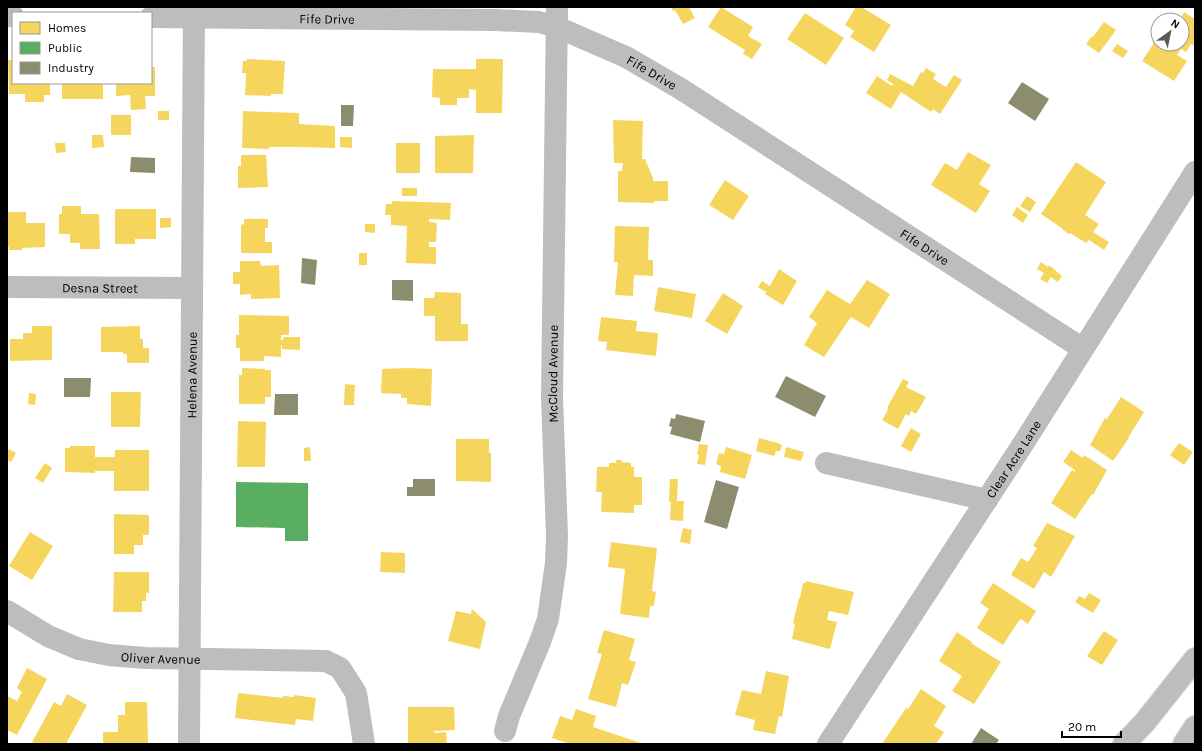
<svg xmlns="http://www.w3.org/2000/svg" width="1202" height="751" font-family="Karla,sans-serif">
<style>
.homes{fill:#f6d55c}
.public{fill:#5aae61}
.industry{fill:#8c8c6e}
.lines{fill:none;stroke-linecap:round;stroke-linejoin:round}
.highway-casing{stroke:#dbdbdb;stroke-width:24}
.minor{stroke:#bdbdbd;stroke-width:22}
.highway{stroke:#bdbdbd;stroke-width:22}
.labels{text-anchor:middle;stroke-width:4;stroke-linejoin:round;paint-order:stroke}
.street-label{font-size:13px;fill:#000;stroke:#fff}
</style>
<rect width="100%" height="100%" fill="#fff"/>
<!-- homes -->
<path class="homes" d="M671,7h18l6,11 -12,6 -8,-14 -2,1z
M721,7l32,20 -5,9 14,8 -10,15 -9,-5 2,-4 -37,-23z
M856,7h5l7,4 23,14 -17,27 -24,-15 4,-6 -9,-6z
M1184,12l11,7v27l-4,-2 -5,8 -5,-3 -4,6 10,6 -13,20 -32,-20 12,-18 -1,-2 5,-8v11h24v-24h-2z
M805,13l39,25 -18,27 -39,-26z
M1104,22l12,8 -17,23 -13,-9 6,-8 1,1z
M1117,44l11,7 -5,7 -11,-7z
M247,59l38,2 -2,33h-12v2l-26,-1 1,-22h-4l1,-12h4z
M476,59h27l-1,54h-26v-23l-7,-1v9h-12v7h-17v-7l-8,-1 1,-28h43z
M8,60h5v23h37v12h-6v7h-19v-8h-16z
M151,67h4v29h-10l1,13 -15,1 -1,-15 -14,1v-13h35z
M926,68l10,6 -3,5 13,8 8,-12 8,5 -22,34 -7,-5 -2,3 -30,-20 -10,17 -25,-16 11,-17 15,10 1,-2 -6,-4 3,-6 23,12 8,-14 2,1z
M62,83h41v16h-41z
M158,111h11v9h-11z
M243,111l56,2v11l36,2v22l-37,-1h-29v2l-27,-1z
M111,115h20v20h-20z
M613,120l30,1 -1,38h3l8,19v3h15v20h-14v2l-36,-1v-31h4l1,-8h-9z
M92,135h11l1,12 -12,1z
M474,135l-1,38h-38v-37z
M340,137h12v11l-12,-1z
M55,143h10l1,9 -10,1z
M396,143h24v30h-24z
M968,152l23,13 -12,19 11,7 -14,22 -45,-28 14,-22 12,7z
M241,155h25l2,32 -30,1v-22h3z
M1076,162l30,20 -21,33 14,9 -6,8 16,10 -5,8 -15,-10 -3,3 -16,-10 -1,1 -6,-4v-1l-22,-15z
M725,180l24,16 -16,24 -24,-15z
M402,188h15v8h-15z
M1027,196l9,6 -6,10 -10,-6z
M392,201l59,2 -1,17 -21,-1v3l8,1 -1,19h-7v5h7v17l-30,-1 1,-37 -16,-1v-10h-6l1,-11h6z
M62,206h19v8h18l1,35h-20v-6h-10v-9h-11v-20h3z
M1017,207l11,8 -5,8 -11,-8z
M115,209h41v30h-21v5h-20z
M7,212h19v11h19v24l-23,1v2h-13v-3h-2z
M160,218h11v9l-11,1z
M244,219h24v9h-3v14h7v11h-31v-28l3,-1z
M365,224h10v9l-10,-1z
M615,226l34,1 -1,33h5v16l-19,-1 -1,21 -18,-1 3,-33h-4z
M359,253h8v12h-8z
M240,261h20l1,5 18,-1 1,33 -29,1v-5l-11,1v-11h-7v-12h7z
M1041,262l7,5 1,-2 13,11 -4,6 -7,-5 -4,6 -7,-4 4,-6 -7,-4z
M779,269l18,12 -14,24 -18,-11 1,-2 -8,-5 4,-6 8,5z
M867,280l23,14 -21,34 -18,-11 -27,40 -20,-12 13,-22 -8,-6 18,-27 23,14z
M658,287l38,7 -4,24 -38,-7z
M435,292l26,1v31h7v17h-33v-25h-11v-18h10z
M723,293l20,13 -16,28 -22,-13z
M239,315l50,1v19h-8v5h2v-3h17v13l-18,-1v-4h-1v12l-17,-1v5h-24v-13h-4v-13h3z
M601,317l36,4 -1,10 22,2 -2,23 -50,-6 1,-8 -9,-1z
M32,326h20v34l-42,1v-22h13v-6h9z
M140,326v13h3v9h6v15h-22v-9h-4v-2h-22v-25z
M242,368l23,1v1h6v27h-6v7h-26v-29h3z
M408,368l24,1 -1,37 -24,-2v-6h-6v-4l-20,-1 1,-24z
M903,379l6,3 -3,5 20,10 -10,17 -5,-3 -2,5 -3,-2 -8,15 -16,-9 5,-8 1,-6z
M345,384l10,1 -1,20h-10z
M111,392h30l-1,35h-29z
M29,393l7,1 -1,11 -7,-1z
M1121,397l23,15 -16,26h1l-16,23 -23,-16 15,-27 2,1z
M238,421l28,1 -1,45h-28z
M911,428l10,6 -10,18 -10,-6z
M759,438l19,5 4,2 -2,6h-4l-2,5 -18,-5z
M456,439h33v14h2v29l-35,-1z
M1179,443l14,9 -9,13 -14,-10z
M699,444l9,1 -3,20 -8,-1 2,-9 -2,-1z
M70,446h25v11h20v-7h34v41h-35v-20h-19v2l-30,-1v-24h5z
M310,447l1,14h-7v-13z
M726,447l26,8 -7,24 -25,-7 1,-6 -5,-2 3,-11 5,1z
M786,447l18,5 -3,9 -17,-4z
M9,449l7,4 -5,9 -4,-2v-8z
M1071,450l12,8 1,-3 23,15 -14,25 -1,-1 -17,25 -24,-16 21,-33 3,2v-2l-12,-8z
M616,460h6l-1,2 10,1v4h3v10h8v28h-8v8l-33,-1 1,-20h-6l1,-25h12v-4h7z
M45,463l7,5 -9,15 -8,-5z
M670,479h8l-1,22h7l-1,20 -13,-1 1,-18h-2z
M114,514l35,1v20h-6v10h-9v9h-20z
M1047,523l28,13 -24,41 -7,-5 -10,17 -23,-14 10,-17 7,4 9,-14 -4,-2z
M683,528l9,2 -2,14 -10,-2z
M30,532l23,14 -21,34 -23,-14z
M611,542l46,6 -5,43 4,1 -2,14h-4l-1,12 -29,-4 5,-45 -17,-2z
M381,552l24,1v20l-25,-1z
M114,572h35v21h-3v8h-4v11h-29z
M806,581l48,11 -6,23 -19,-4 -2,9 10,2 -7,27 -38,-10 3,-15 -2,-1 6,-25h1l3,-15h3z
M993,583l43,28 -8,13 -7,-5 -3,3 -15,23 -26,-17 12,-19 -9,-6z
M1089,593l12,7 -8,13 -18,-11 4,-6 6,3z
M472,609l14,13 -6,27 -32,-8 8,-30 15,3z
M604,630l31,9 -6,21 7,2 -8,23 -6,-2 -6,24 -28,-8 14,-45 -5,-1z
M1104,631l14,9 -16,25 -15,-9z
M957,632l15,10 -1,1 30,19 -27,42 -22,-13 10,-15 -23,-15z
M27,668l20,11 -30,56 -10,-5v-34l10,5 5,-9 -5,-4z
M766,671l23,5 -7,41 -3,-1 -4,18 -22,-4 2,-10 -20,-5 7,-25 19,4z
M921,689l25,17 -12,20 10,6 -8,12h-54l24,-36 2,1z
M238,693l45,5v-2l11,1v-2l22,3 -3,23 -17,-2 -1,6 -60,-7z
M67,694l20,11 -21,39h-30l-4,-2 22,-40 7,4z
M125,702h22l1,42h-45v-12h15v-17h7z
M408,707h46l1,23 -21,1 1,2 11,-1 1,12h-39z
M576,709l20,7 -3,11 48,16v1h-71l-18,-6 8,-22 12,4z"/>
<!-- public -->
<path class="public" d="M236,482l72,1v58h-23v-13l-49,-1z"/>
<!-- industry -->
<path class="industry" d="M1022,82l27,17 -14,22 -27,-18z
M341,105h13l-1,21h-12z
M131,157l24,1v15l-25,-1z
M302,258l15,2 -2,25 -14,-2z
M392,280h21v21l-21,-1z
M786,376l40,20 -11,21 -40,-20z
M64,378h27l-1,19h-26z
M275,394h23v21h-24z
M676,414l29,7 -5,21 -30,-8 2,-7 -3,-1 2,-8 4,1z
M413,479h22v17h-28v-9h6z
M716,480l23,7 -12,42 -23,-7z
M981,728l18,12 -3,4h-25z"/>
<g class="lines">
<defs>
<path id="highway" d="M1124,744l21,-22 50,-63
M1184,744l11,-17"/>
</defs>
<!-- highway casing -->
<use href="#highway" class="highway-casing"/>
<!-- minor -->
<g class="minor">
<path d="M7,16h6"/>
<path id="s1" d="M151,17l345,3 43,2 18,5 69,30 55,32 402,260"/>
<path id="s2" d="M7,287l185,1"/>
<path d="M826,463l161,37"/>
<path id="s3" d="M7,611l41,25 31,13 30,6 36,3 181,3 14,7 16,25 8,51"/>
<path id="s4" d="M505,731l4,-15 31,-74 8,-23 8,-56 1,-27 -5,-138 5,-391"/>
<path id="s5" d="M189,744l5,-737"/>
<path id="s6" d="M828,744l195,-300 172,-272"/>
</g>
<!-- highway -->
<use href="#highway" class="highway"/>
</g>
<g class="labels">
<!-- street labels -->
<g class="street-label">
<text dy="5" stroke="none"><textPath href="#s1" startOffset="176">Fife Drive</textPath></text>
<text dy="5" stroke="none"><textPath href="#s1" startOffset="512">Fife Drive</textPath></text>
<text dy="5" stroke="none"><textPath href="#s1" startOffset="836">Fife Drive</textPath></text>
<text dy="5" stroke="none"><textPath href="#s2" startOffset="93">Desna Street</textPath></text>
<text dy="5" stroke="none"><textPath href="#s4" startOffset="366">McCloud Avenue</textPath></text>
<text dy="5" stroke="none"><textPath href="#s5" startOffset="369">Helena Avenue</textPath></text>
<text dy="5" stroke="none"><textPath href="#s6" startOffset="340">Clear Acre Lane</textPath></text>
<text dy="5" stroke="none"><textPath href="#s3" startOffset="164">Oliver Avenue</textPath></text>
</g>
</g>
<!-- border -->
<rect width="1202" height="751" fill="none" stroke="#000000" stroke-width="16"/>
<!-- legend -->
<rect x="12" y="12" width="140" height="72" fill="#ffffff" stroke="#999999"/>
<rect x="20" y="22" width="20" height="12" fill="#f6d55c" stroke="#999999"/>
<text x="48" y="32" font-size="12" fill="#000000">Homes</text>
<rect x="20" y="42" width="20" height="12" fill="#5aae61" stroke="#999999"/>
<text x="48" y="52" font-size="12" fill="#000000">Public</text>
<rect x="20" y="62" width="20" height="12" fill="#8c8c6e" stroke="#999999"/>
<text x="48" y="72" font-size="12" fill="#000000">Industry</text>
<!-- north arrow -->
<g transform="translate(1170 32) rotate(33)"><circle r="19" fill="#ffffff" stroke="#999999"/>
<path d="M0-3L7 15L0 10L-7 15Z" fill="#595959"/>
<text y="-6" font-size="11" font-weight="bold" text-anchor="middle" fill="#000000">N</text>
</g>
<!-- scale -->
<path d="M1062 731v6h59v-6" fill="none" stroke="#000000" stroke-width="2"/>
<text x="1068" y="731" font-size="12" fill="#000000" stroke="#ffffff" stroke-width="3" paint-order="stroke">20 m</text>
</svg>
